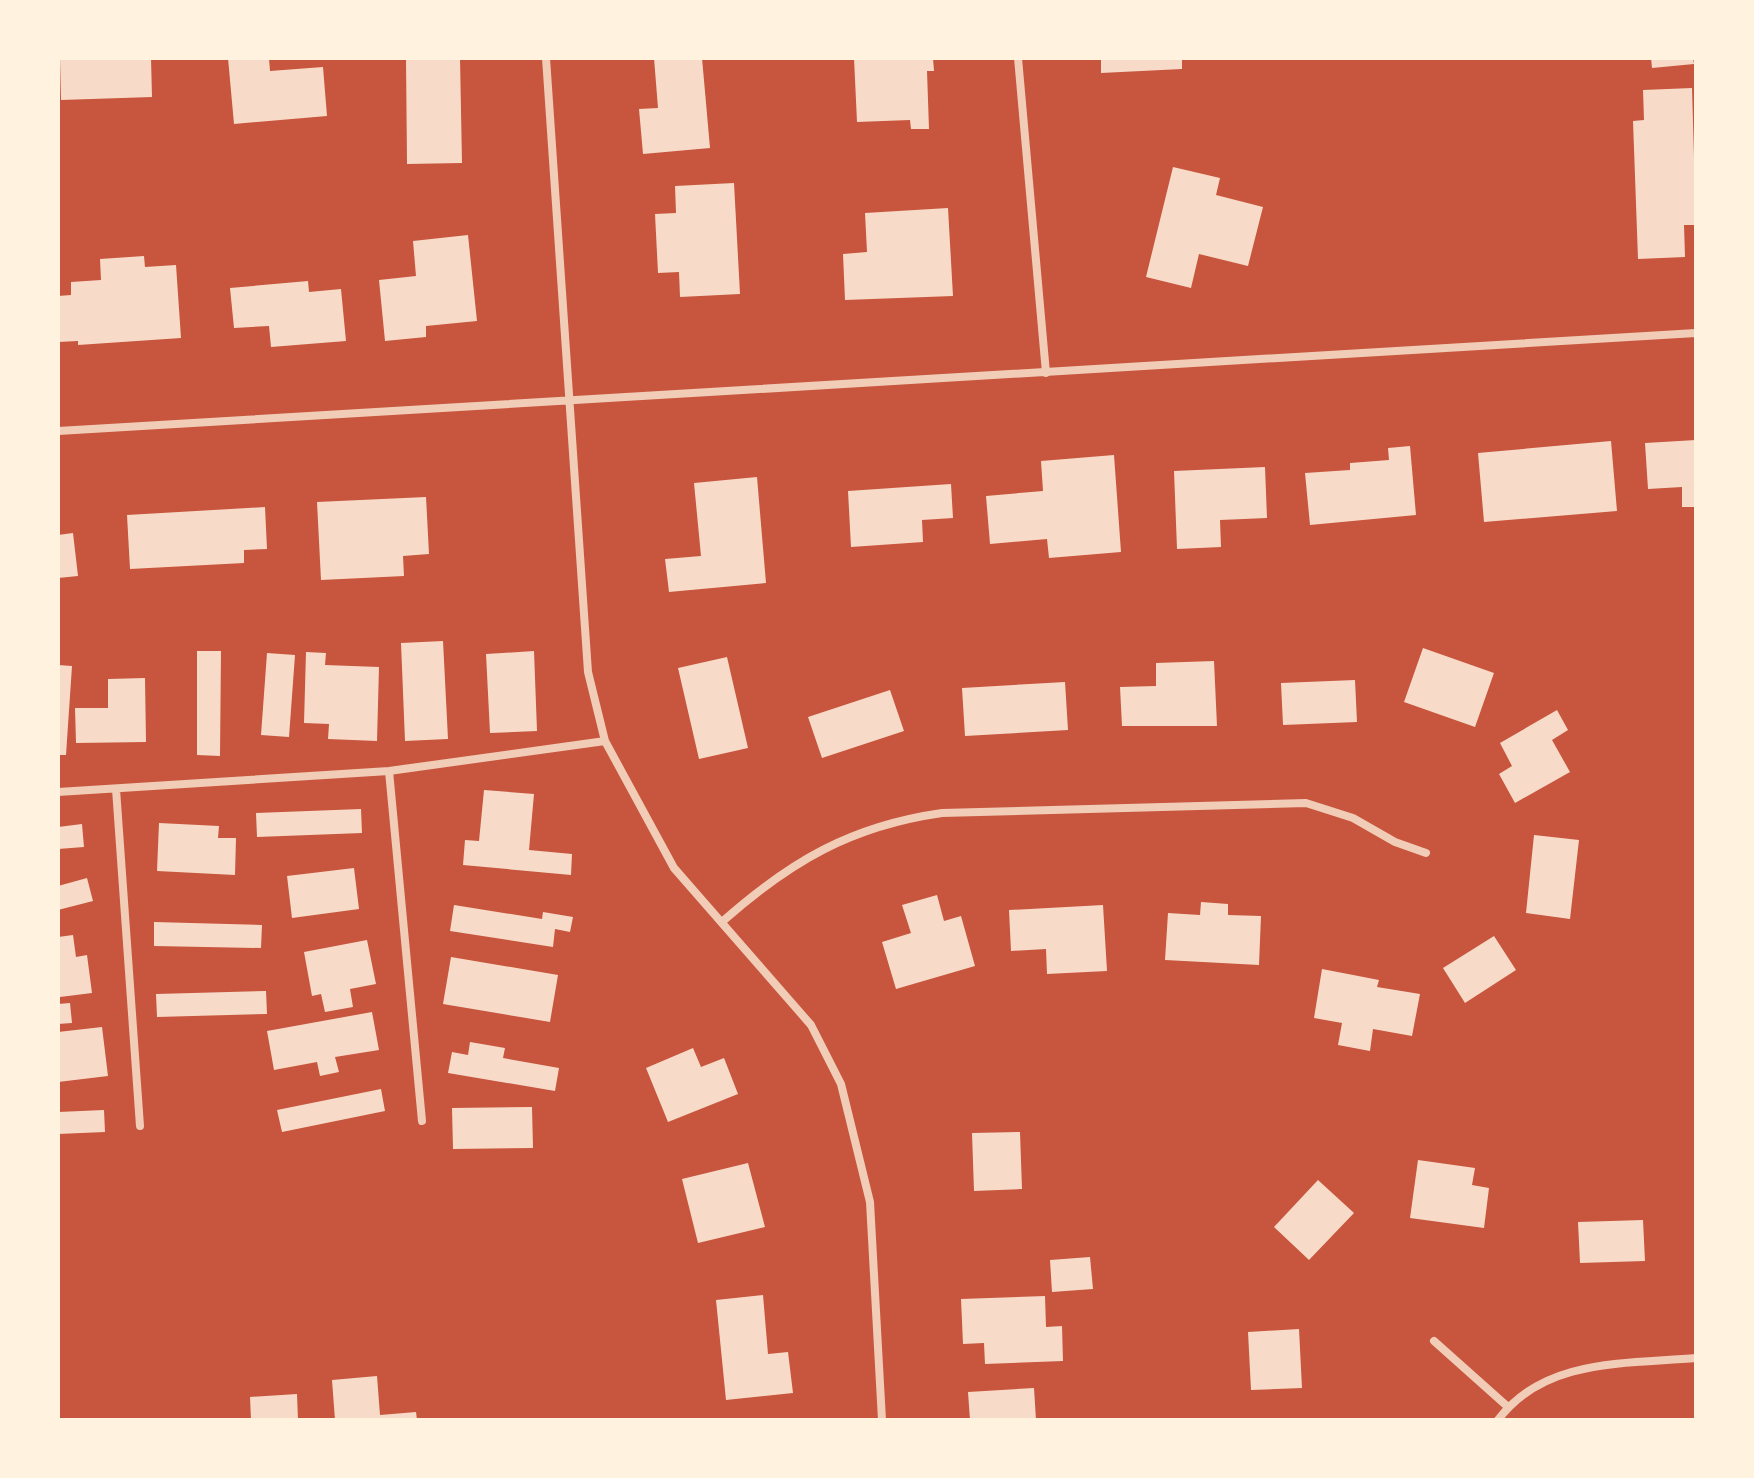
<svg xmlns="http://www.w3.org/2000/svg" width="1754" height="1478" font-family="Poppins,sans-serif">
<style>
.building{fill:#f7dbc8}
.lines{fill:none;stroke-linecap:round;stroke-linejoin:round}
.minor{stroke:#f1ccb7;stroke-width:8}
</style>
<rect width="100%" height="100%" fill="#c8553d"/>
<!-- building -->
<path class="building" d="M60,58h91l1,39 -91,3z
M228,58h41l1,13 53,-4 4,49 -93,8z
M406,58h54l2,105 -55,1z
M654,58h48l8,90 -67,6 -4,-45 19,-1z
M854,58h79l1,13h-7l2,58h-18l-1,-9 -53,2z
M1101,58h81v11l-81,4z
M1651,58h42l1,6 -42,4z
M1692,88l4,137h-12l1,32 -47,2 -5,-138 11,-1 -1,-30z
M1173,167l47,11 -4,17 47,12 -15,59 -49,-12 -8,34 -45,-11z
M734,183l6,111 -60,3 -1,-25 -21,1 -3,-59 21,-1 -1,-27z
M948,208l5,88 -108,4 -2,-46 24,-2 -2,-39z
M468,235l9,86 -51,5v11l-41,4 -6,-61 37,-4 -3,-35z
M144,256l1,11 31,-2 5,73 -103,7v-4l-20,1v-46l13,-1v-13l30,-2 -1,-21z
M308,281l1,11 32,-3 5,52 -75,6 -2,-21 -35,2 -4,-40z
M1696,440v67h-14v-20l-34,2 -3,-46z
M1611,441l6,70 -133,11 -6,-69z
M1410,446l6,69 -106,10 -5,-52 45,-3v-7l39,-3 -1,-12z
M1114,455l7,97 -72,6 -2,-19 -57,5 -4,-48 57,-5 -2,-30z
M1265,467l2,51 -47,2 1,27 -44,2 -3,-78z
M757,477l9,106 -97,9 -4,-33 36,-3 -7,-73z
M951,484l2,34 -31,2 1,22 -72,5 -3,-56z
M426,497l3,57 -26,2 1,20 -83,4 -4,-78z
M265,507l2,42 -23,1v13l-114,6 -3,-54z
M73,533l5,43 -20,2v-43z
M443,641l5,98 -43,2 -4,-98z
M1423,648l71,25 -19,54 -71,-25z
M197,651h24l-1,105 -23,-1z
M534,651l3,80 -47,2 -4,-79z
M306,652l20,1 -1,12 54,2 -2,74 -49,-2 1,-15 -25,-1z
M267,653l28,2 -6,82 -28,-2z
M727,657l21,91 -49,11 -21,-91z
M1214,661l3,65h-95l-2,-39 36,-1v-23z
M58,665l14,1 -6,89h-8z
M145,678l1,64 -70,1 -1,-35h33v-29z
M1355,680l2,42 -74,3 -2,-42z
M1065,682l3,48 -103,6 -3,-48z
M890,690l14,41 -82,27 -14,-41z
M1557,710l11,20 -16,10 18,32 -55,31 -16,-29 13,-8 -12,-23z
M484,790l50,4 -5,56 43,4 -1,21 -108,-10 2,-25 14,1z
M361,809l1,24 -105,4 -1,-24z
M159,823l60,3 -1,12h18l-1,37 -78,-4z
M82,824l2,23 -26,2v-22z
M1534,835l45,5 -9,79 -44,-6z
M354,868l5,41 -67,9 -5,-42z
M87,878l6,23 -35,9v-24z
M937,895l7,26 17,-5 14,50 -79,23 -14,-47 29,-9 -9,-28z
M1201,902l27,2v11l33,1 -2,49 -94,-5 3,-47 32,2z
M454,905l88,14 1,-7 30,5 -3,15 -15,-3 -2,18 -103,-16z
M1103,905l4,66 -60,3 -1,-25 -35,2 -2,-41z
M154,922l108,3 -1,23 -107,-2z
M73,935l3,22 11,-2 5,38 -32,4 -2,-60z
M1494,936l22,34 -51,33 -22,-35z
M367,940l9,44 -26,5 3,18 -28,5 -4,-18 -9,2 -8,-44z
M451,957l107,18 -8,47 -107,-18z
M1322,969l57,11 -2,7 43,7 -8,42 -39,-7 -3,22 -32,-6 4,-22 -28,-5z
M266,991l1,23 -110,3 -1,-23z
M70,1003l2,20 -14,1v-20z
M372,1012l7,38 -44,7 4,15 -19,4 -3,-14 -43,8 -7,-39z
M102,1027l6,49 -50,6v-50z
M470,1042l35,6 -2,10 56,10 -4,23 -107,-18 4,-21 16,3z
M693,1048l8,19 23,-9 14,36 -70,28 -22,-54z
M381,1089l4,22 -103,21 -5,-22z
M532,1107l1,41 -80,1 -1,-41z
M104,1110l1,22 -47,2v-22z
M1020,1132l2,57 -48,2 -2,-58z
M1418,1160l57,8 -3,17 17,3 -5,40 -74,-10z
M748,1163l17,64 -67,16 -16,-64z
M1318,1180l36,33 -45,47 -35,-33z
M1643,1220l2,41 -65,2 -2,-41z
M1090,1257l3,32 -41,3 -2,-32z
M763,1295l5,59 20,-2 5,41 -67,7 -10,-100z
M1045,1296l1,31 16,-1 1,35 -78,3 -1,-21 -21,1 -2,-45z
M1299,1329l3,59 -51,2 -3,-58z
M377,1376l3,39 36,-3 1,8h-82l-3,-40z
M1034,1388l2,32h-66l-2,-28z
M297,1394l1,26h-47l-1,-23z"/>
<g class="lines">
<!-- minor -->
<path class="minor" d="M546,58l42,614 17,69 69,127 137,157 30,59 29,118 12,218
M1018,58l28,315
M58,431l1638,-98
M389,771l33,350
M116,789l24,337
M58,792l331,-21 216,-30
M723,921c68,-60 128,-95 219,-108l364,-10 47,15 42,24 31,11
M1434,1341l74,66
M1498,1420c46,-62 128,-56 198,-62"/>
</g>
<!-- border -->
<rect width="1754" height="1478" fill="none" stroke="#fff3e0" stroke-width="120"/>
</svg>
